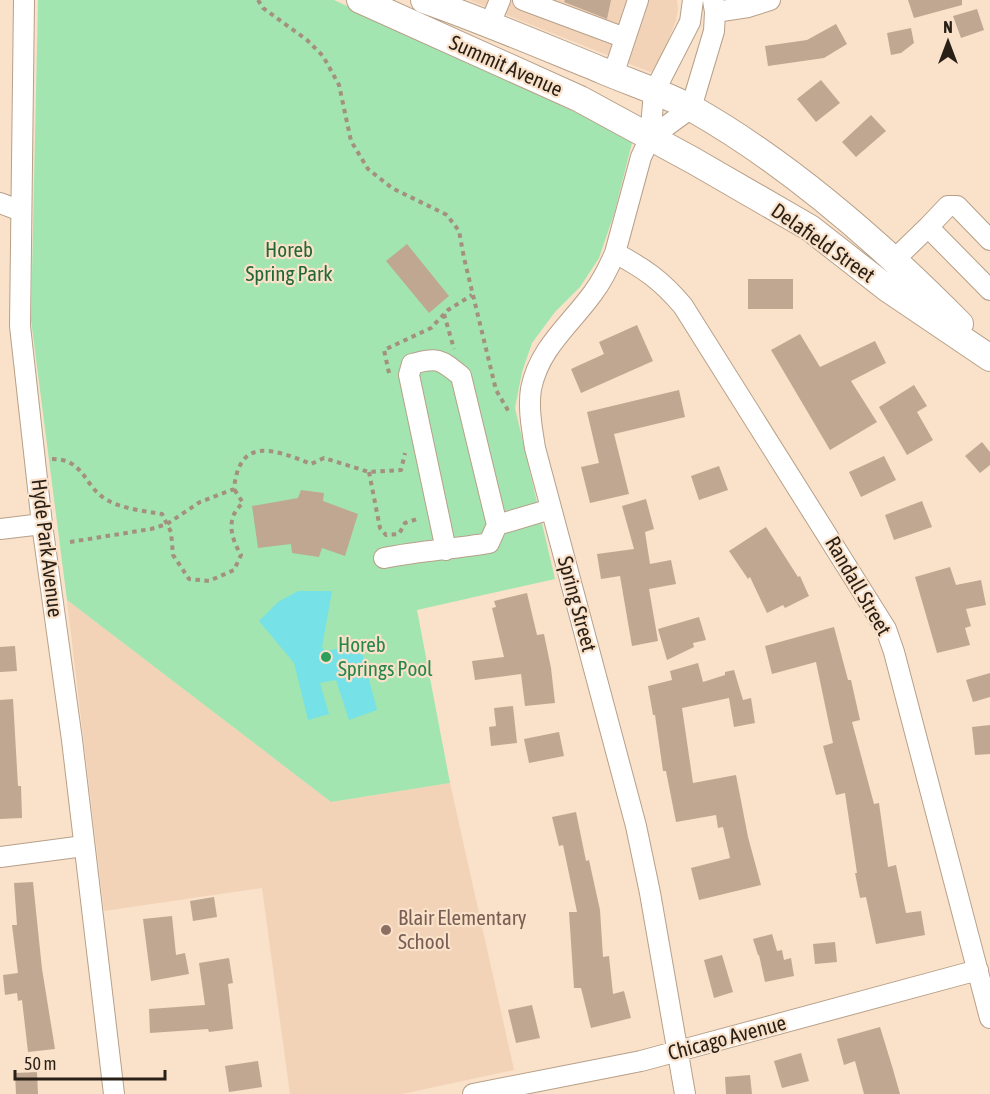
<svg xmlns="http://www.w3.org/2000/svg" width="990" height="1094" font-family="'Asap Condensed',sans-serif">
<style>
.built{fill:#f2d3b7}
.green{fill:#a3e5b0}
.water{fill:#76e1e6}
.building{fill:#bfa791}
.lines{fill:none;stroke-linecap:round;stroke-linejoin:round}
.minor-casing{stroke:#b7a089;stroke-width:22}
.major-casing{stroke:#b7a089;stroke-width:28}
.path{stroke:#a3907f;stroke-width:4;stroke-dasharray:4.5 4.5;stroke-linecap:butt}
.minor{stroke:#fff;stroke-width:20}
.major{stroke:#fff;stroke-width:26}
.leisure-dot{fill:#2e9e5b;stroke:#fae1c9;stroke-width:2}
.education-dot{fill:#8d6e63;stroke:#fae1c9;stroke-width:2}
.labels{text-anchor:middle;stroke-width:4.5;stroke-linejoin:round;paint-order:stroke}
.street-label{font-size:21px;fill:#281f16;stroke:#fae1c9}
.park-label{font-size:21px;fill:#226737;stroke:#fae1c9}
.leisure-label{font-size:21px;fill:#27864d;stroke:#fae1c9;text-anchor:start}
.education-label{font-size:21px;fill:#785e54;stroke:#fae1c9;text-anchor:start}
</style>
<rect width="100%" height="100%" fill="#fae1c9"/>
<!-- built -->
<path class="built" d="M469,0h208l1,9 -2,11 -19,49 -7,3z
M67,600l264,202 119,-19 64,287 -112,24h-112l-28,-206 -158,23z"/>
<!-- green -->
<path class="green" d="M38,0h296l299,139 -19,75 -15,44 -19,29 -25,25 -23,31 -10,29 -7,36 40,171 -138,31 33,173 -119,19 -264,-202 -36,-280z"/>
<!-- water -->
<path class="water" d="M298,591h34l-10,56 3,4 35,-6 17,65 -28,10 -13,-40 -16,3 9,31 -21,6 -14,-57 -35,-42 19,-19z"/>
<!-- building -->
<path class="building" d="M565,0h46l-4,19 -43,-17z
M908,0h54v5l-48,13z
M977,9l7,21 -23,8 -8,-22z
M836,24l11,20 -23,14 -56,8 -3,-20 42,-6z
M911,28l3,15 -13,10 -10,2 -4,-22z
M821,80l19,23 -24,19 -19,-23z
M871,115l15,16 -30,26 -14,-15z
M407,244l42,52 -20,17 -43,-52z
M748,279h45v30h-45z
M637,325l16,36 -72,32 -10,-24 33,-15 -5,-12z
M800,334l20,33 55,-26 11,22 -35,18 26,41 -47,28 -59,-100z
M914,385l13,21 -10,6 16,28 -26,15 -28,-48z
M679,390l6,27 -71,17 15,60 -39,9 -9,-36 18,-4 -12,-51z
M982,442l8,10v13l-10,8 -15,-17z
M884,456l12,24 -35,17 -12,-25z
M719,466l9,24 -29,10 -8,-24z
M301,490l23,3 -1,8 35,13 -13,42 -23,-8 -3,9 -27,-4 -1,-9 -33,4 -6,-42 46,-8z
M646,499l8,30 -9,3 5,32 21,-4 5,24 -27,5 9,52 -26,5 -12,-70 -19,3 -4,-25 37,-5 -12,-43z
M922,501l10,26 -38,13 -9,-25z
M766,527l32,50 2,-1 9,20 -24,12 -2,-3 -16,8 -17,-36 -2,2 -19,-28z
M950,567l6,18 25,-5 5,25 -20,4 5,17 -6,2 5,17 -33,8 -22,-76z
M527,593l10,42 7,-1 7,34 4,35 -30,3 -4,-32 -46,6 -3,-19 32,-4 -12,-49 4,-1 -2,-6z
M699,617l7,23 -13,3 1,4 -27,13 -9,-31z
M834,627l14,53h3l9,40 -8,2 22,82 5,-1 9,64 8,-2 10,48 15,-2 4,24 -49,9 -10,-47 -6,1 -5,-25h2l-12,-80 -9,2 -13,-49 10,-3 -17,-81 -44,12 -7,-28z
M15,646l2,25 -17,1v-25z
M698,663l5,19 22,-7v-3l9,-2 9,30 8,-2 4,25 -21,4 -5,-29 -47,10 11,75 43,-8 12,62 13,48 -62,15 -8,-32 39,-10 -7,-31 -5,1 -2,-13 -40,7 -10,-51h-3l-8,-56h-2l-5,-29 24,-6 -2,-9z
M990,673v24l-17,5 -7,-22z
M13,699l5,87h3l1,32 -22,1v-119z
M513,706l4,37 -26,3 -2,-19 7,-1 -2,-18z
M990,725v29l-15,1 -3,-28z
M559,732l5,24 -35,7 -5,-24z
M576,812l10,49 3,-1 11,50 3,47 6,-1 4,38 11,-3 7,27 -40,10 -10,-40h-7l-5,-76h8l-14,-67 -4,1 -7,-29z
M33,882l9,87 13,80 -27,3 -6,-52 -4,1 -1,-8 -12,2 -2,-20 15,-2 -6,-48h5l-3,-42z
M214,897l3,20 -24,4 -3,-20z
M172,916l4,39 9,-2 4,21 -38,7 -8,-62z
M772,934l5,17 5,-1 2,10 7,-2 3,18 -29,6 -6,-27h-1l-5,-16z
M835,942l2,20 -22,2 -2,-20z
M722,955l11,37 -19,6 -10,-38z
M229,958l4,25 -5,1 5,45 -24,3 -1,-3 -58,4 -1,-24 56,-4 -6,-42z
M532,1005l8,33 -24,5 -8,-33z
M880,1027l12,39 8,28h-36l-9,-33 -11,4 -7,-26z
M801,1053l8,28 -27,7 -8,-27z
M258,1061l4,26 -33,5 -4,-26z
M37,1072l1,22h-22l-1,-21z
M750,1075l2,19h-26l-1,-17z"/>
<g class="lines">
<defs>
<path id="minor" d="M24,0l-4,326 22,198 30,216 42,354
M523,0l102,38
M715,12l33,-5 22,-7
M490,24l10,-24
M613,75l25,-75
M650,138l41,-30 23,-77 1,-19 -2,-12
M0,203l21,8
M928,227l20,-21h9l33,34
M615,253c29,15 47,28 68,53l203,323 8,23 96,366
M894,260l34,-33 62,63
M497,525l54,-16
M0,529l42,-5
M384,558c35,-7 70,-9 105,-15l8,-18 -36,-149c-21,-17 -23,-19 -49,-12l-3,11 37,175
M0,857l84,-11
M473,1094l168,-33 337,-91
M685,1094l-35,-201 -14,-67 -101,-378c-3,-19 -7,-40 -4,-59 8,-41 39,-64 62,-96 9,-12 16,-26 22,-40l26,-96 9,-19 4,-46 36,-70 3,-22"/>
<path id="major" d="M360,0l220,99 114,62 116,67 78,61 102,69
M424,0c60,21 118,46 177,70 30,13 63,23 92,39 97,55 189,136 267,215"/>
</defs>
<!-- minor casing -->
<use href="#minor" class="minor-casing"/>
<!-- major casing -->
<use href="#major" class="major-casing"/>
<!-- path -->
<path class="path" d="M258,0l5,8 44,32 16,16 16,29 12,56 17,28 24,19 55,27 12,16 5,27 32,132 13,22
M444,314l10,35
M389,373l-5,-23 47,-22 17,-18 24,-15
M52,459c33,0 31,27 55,41 16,9 37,11 55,14l9,18 2,23 16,24 20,2 25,-11 7,-15c-10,-17 -16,-37 2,-52l-9,-14
M369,472l11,56 6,7 13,-1 6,-11 15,-5
M70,542l81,-13 16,-5 33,-22 34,-13c5,-53 40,-40 77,-25l13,-6 45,14 32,-2 4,-17"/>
<!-- minor -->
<use href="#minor" class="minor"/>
<!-- major -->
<use href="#major" class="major"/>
</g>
<!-- markers -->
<circle class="leisure-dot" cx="326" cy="657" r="6"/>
<circle class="education-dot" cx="386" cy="930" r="6"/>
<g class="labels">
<!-- street labels -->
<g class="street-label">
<text transform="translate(506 66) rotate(24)" y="7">Summit Avenue</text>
<text transform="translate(823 243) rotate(35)" y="7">Delafield Street</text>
<text transform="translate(47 548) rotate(83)" y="7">Hyde Park Avenue</text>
<text transform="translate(858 586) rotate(60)" y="7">Randall Street</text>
<text transform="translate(577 604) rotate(75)" y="7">Spring Street</text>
<text transform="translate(727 1038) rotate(-15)" y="7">Chicago Avenue</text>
</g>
<!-- park labels -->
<g class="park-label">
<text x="289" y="257">Horeb<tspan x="289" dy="24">Spring Park</tspan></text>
</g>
<!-- leisure labels -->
<g class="leisure-label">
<text x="338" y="652">Horeb<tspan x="338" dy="24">Springs Pool</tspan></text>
</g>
<!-- education labels -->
<g class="education-label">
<text x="398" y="925">Blair Elementary<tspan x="398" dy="24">School</tspan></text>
</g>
</g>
<!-- north arrow -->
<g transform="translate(948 42)" stroke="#fae1c9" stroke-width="4.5" paint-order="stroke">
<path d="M0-4.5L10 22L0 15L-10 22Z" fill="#281f16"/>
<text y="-9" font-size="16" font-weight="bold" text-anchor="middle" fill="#281f16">N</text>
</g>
<!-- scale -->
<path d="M15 1070v9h150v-9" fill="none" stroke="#281f16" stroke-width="3"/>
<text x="24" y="1070" font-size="18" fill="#281f16" stroke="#fae1c9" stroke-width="4.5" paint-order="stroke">50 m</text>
</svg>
